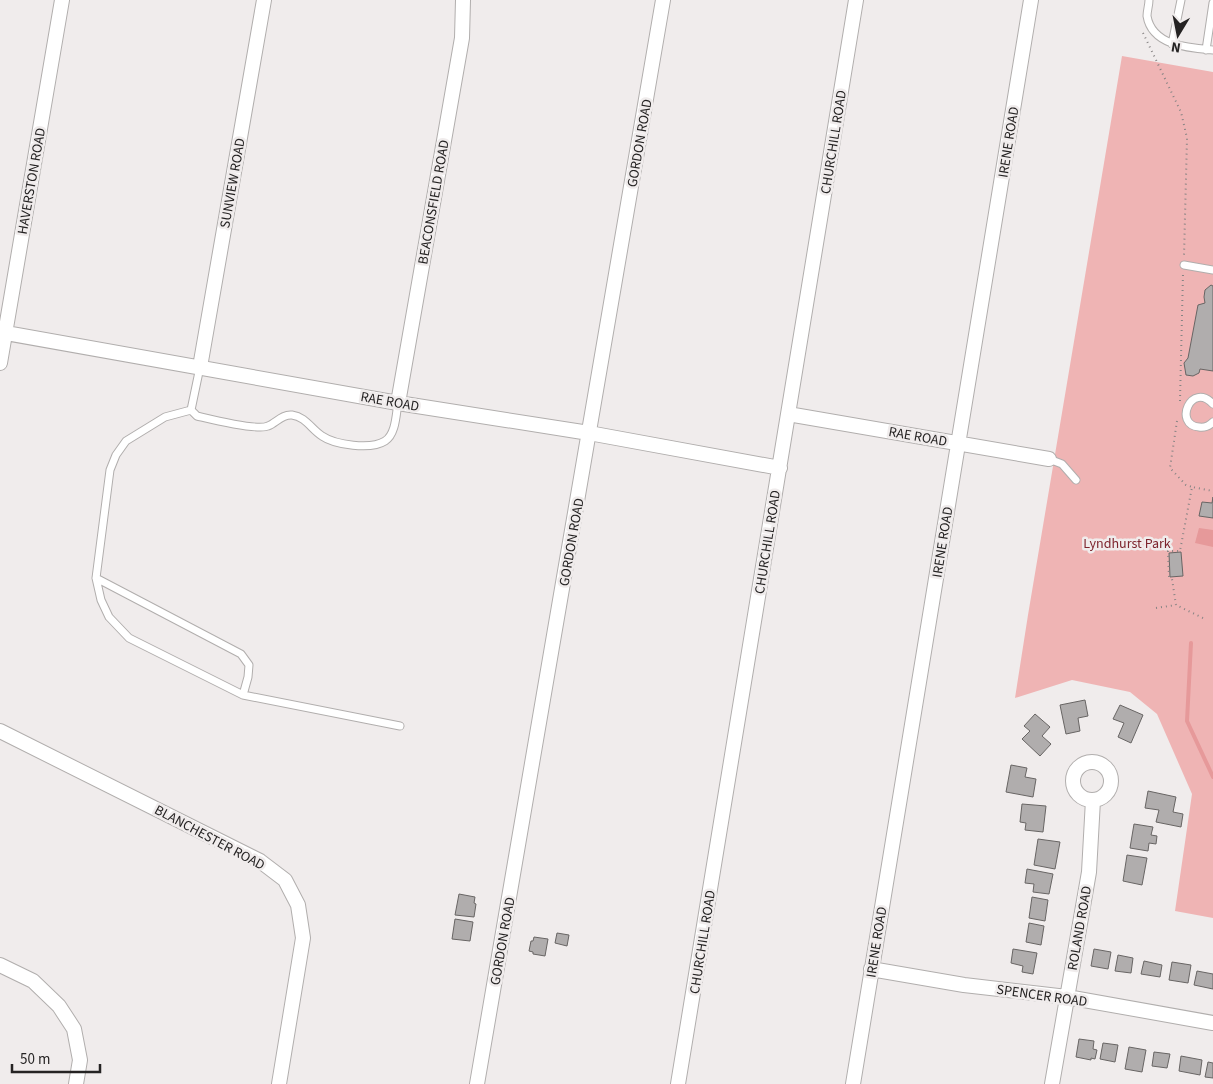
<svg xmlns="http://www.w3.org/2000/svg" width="1213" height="1084" font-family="'Source Sans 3',sans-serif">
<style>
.green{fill:#efb4b4}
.water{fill:#e6999a}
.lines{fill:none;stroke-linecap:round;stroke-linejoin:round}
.stream{stroke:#e6999a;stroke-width:4}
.building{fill:#b0adad;stroke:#686564}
.service-casing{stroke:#b1aead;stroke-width:9}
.minor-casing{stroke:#b1aead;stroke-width:16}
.path{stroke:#868383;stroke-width:2;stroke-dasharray:1 4;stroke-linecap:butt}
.service{stroke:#fff;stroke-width:7}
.minor{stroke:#fff;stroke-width:14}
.labels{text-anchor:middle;stroke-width:5;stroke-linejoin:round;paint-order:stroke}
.street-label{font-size:14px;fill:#252323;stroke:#f0ecec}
.park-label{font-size:14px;fill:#7d242d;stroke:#f0ecec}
</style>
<rect width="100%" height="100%" fill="#f0ecec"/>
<!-- green -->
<path class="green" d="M1122,56l91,16v846l-38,-7 17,-117 -35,-80 -27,-22 -58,-12 -57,18 13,-83z"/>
<!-- water -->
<path class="water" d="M1199,528l14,2v17l-18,-4z"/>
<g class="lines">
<!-- stream -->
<path class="stream" d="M1191,643l-4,78 26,56"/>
</g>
<!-- building -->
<path class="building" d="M1211,285l2,1v85l-13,-2 -1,4 -6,3 -7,-1 -2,-12 4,-5 10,-53 7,-2 -1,-6 1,-7z
M1213,497v21l-14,-2 3,-14 10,1z
M1181,552l2,24 -13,1 -1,-24z
M1085,700l3,16 -10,2 2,13 -14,3 -6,-29z
M1120,705l23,10 -12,28 -13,-6 6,-14 -11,-4z
M1035,714l15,13 -8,9 9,8 -11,12 -18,-17 8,-8 -6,-5z
M1011,765l16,3 -2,9 11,2 -3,18 -27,-5z
M1148,791l28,6 -3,15 10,2 -2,13 -25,-5 3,-12 -14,-2z
M1022,804l24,2 -3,26 -18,-2 1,-7 -6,-1z
M1134,824l19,3 -2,8 6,1 -1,8 -7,-1 -1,8 -18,-3z
M1038,839l22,3 -5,27 -21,-4z
M1127,855l20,3 -5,27 -19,-4z
M1027,869l26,5 -4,20 -16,-2 1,-8 -9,-1z
M459,894l16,3 -1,6 2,1 -2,13 -19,-2z
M1032,897l16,3 -3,21 -16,-3z
M455,919l18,3 -3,19 -18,-2z
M1029,923l15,3 -3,19 -15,-3z
M557,933l12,2 -2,11 -12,-3z
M534,937l14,2 -3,17 -12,-2v-2l-4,-1 2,-10h2z
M1013,949l24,4 -4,21 -11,-2 1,-6 -12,-3z
M1094,949l17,3 -3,17 -17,-3z
M1118,955l15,3 -2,15 -16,-2z
M1144,961l18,4 -2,12 -19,-3z
M1172,962l19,3 -3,18 -19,-3z
M1197,971l16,3v15l-19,-4z
M1079,1039l15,2 -1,8 4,1 -2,9 -4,-1v2l-15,-3z
M1103,1043l15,2 -3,17 -15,-3z
M1129,1047l17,3 -4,22 -17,-3z
M1154,1052l16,2 -3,14 -15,-2z
M1181,1056l21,4 -2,15 -21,-4z
M1208,1062l5,1v15l-8,-1z"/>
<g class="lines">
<defs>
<path id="service" d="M1149,0c0,5 -2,11 -2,16 5,30 42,32 66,34
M1172,44l9,-44
M1206,50l7,-47
M1184,265l29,5
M200,367l-9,43 6,6c13,3 60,15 71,10 8,-3 14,-12 24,-11 14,2 19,14 30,21 13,9 49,14 63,5 11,-7 11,-27 13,-38
M1213,404c-22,-23 -40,21 -14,23 6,1 10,-1 14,-5
M191,410l-26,7 -39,24 -10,14 -6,15 -14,108 5,22 8,17 20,21 114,57 157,31
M1049,459l13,5 14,16
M96,578l145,76 8,11 -1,12 -5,18"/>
<path id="minor" d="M0,332l398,71 191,30 191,35
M0,363l62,-363
M200,367l64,-367
M398,403l64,-365 1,-38
M788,414l261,45
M0,731l260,130 25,19 13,25 5,33 -24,146
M1073 781a19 19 0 1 1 38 0a19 19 0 1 1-38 0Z
M0,965l33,16 26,25 15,23 6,31 -4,24
M871,969l93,16 103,12 146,26
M477,1084l186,-1084
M678,1084l178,-1084
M853,1084l178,-1084
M1052,1084l37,-212 4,-72"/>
</defs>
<!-- service casing -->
<use href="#service" class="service-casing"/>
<!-- minor casing -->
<use href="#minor" class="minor-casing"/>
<!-- path -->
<path class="path" d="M1143,33l38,79 6,26 -3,118
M1180,401l3,-128
M1177,421l-7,47 16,17 6,2
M1156,608l20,-3
M1203,618l-27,-13 -4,-26 -3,-2 -1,-26h12l12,-64 21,4"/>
<!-- service -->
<use href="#service" class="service"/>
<!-- minor -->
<use href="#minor" class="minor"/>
</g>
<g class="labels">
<!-- street labels -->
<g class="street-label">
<text transform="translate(833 142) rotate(-81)" y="5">CHURCHILL ROAD</text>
<text transform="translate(1008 142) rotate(-81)" y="5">IRENE ROAD</text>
<text transform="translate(639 143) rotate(-80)" y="5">GORDON ROAD</text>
<text transform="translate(31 181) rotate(-80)" y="5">HAVERSTON ROAD</text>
<text transform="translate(232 183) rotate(-80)" y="5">SUNVIEW ROAD</text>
<text transform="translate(433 202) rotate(-80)" y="5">BEACONSFIELD ROAD</text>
<text transform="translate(390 401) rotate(10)" y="5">RAE ROAD</text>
<text transform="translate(918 436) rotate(10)" y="5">RAE ROAD</text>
<text transform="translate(571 542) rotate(-80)" y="5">GORDON ROAD</text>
<text transform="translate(767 542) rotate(-81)" y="5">CHURCHILL ROAD</text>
<text transform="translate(942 542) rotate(-81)" y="5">IRENE ROAD</text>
<text transform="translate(210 837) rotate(28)" y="5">BLANCHESTER ROAD</text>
<text transform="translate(1079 928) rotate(-80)" y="5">ROLAND ROAD</text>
<text transform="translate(502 941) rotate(-80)" y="5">GORDON ROAD</text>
<text transform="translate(702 942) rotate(-81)" y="5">CHURCHILL ROAD</text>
<text transform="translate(876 942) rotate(-81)" y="5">IRENE ROAD</text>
<text transform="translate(1042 995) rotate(8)" y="5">SPENCER ROAD</text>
</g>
<!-- park labels -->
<g class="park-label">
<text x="1127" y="548">Lyndhurst Park</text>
</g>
</g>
<!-- north arrow -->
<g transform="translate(1178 35) rotate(190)" stroke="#f0ecec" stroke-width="4" paint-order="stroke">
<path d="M0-4L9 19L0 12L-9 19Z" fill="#252323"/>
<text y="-8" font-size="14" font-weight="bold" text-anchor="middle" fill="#252323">N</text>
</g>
<!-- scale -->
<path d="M12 1064v8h88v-8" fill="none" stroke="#252323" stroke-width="2.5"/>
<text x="20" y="1064" font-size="15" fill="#252323" stroke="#f0ecec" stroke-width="4" paint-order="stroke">50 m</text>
</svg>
